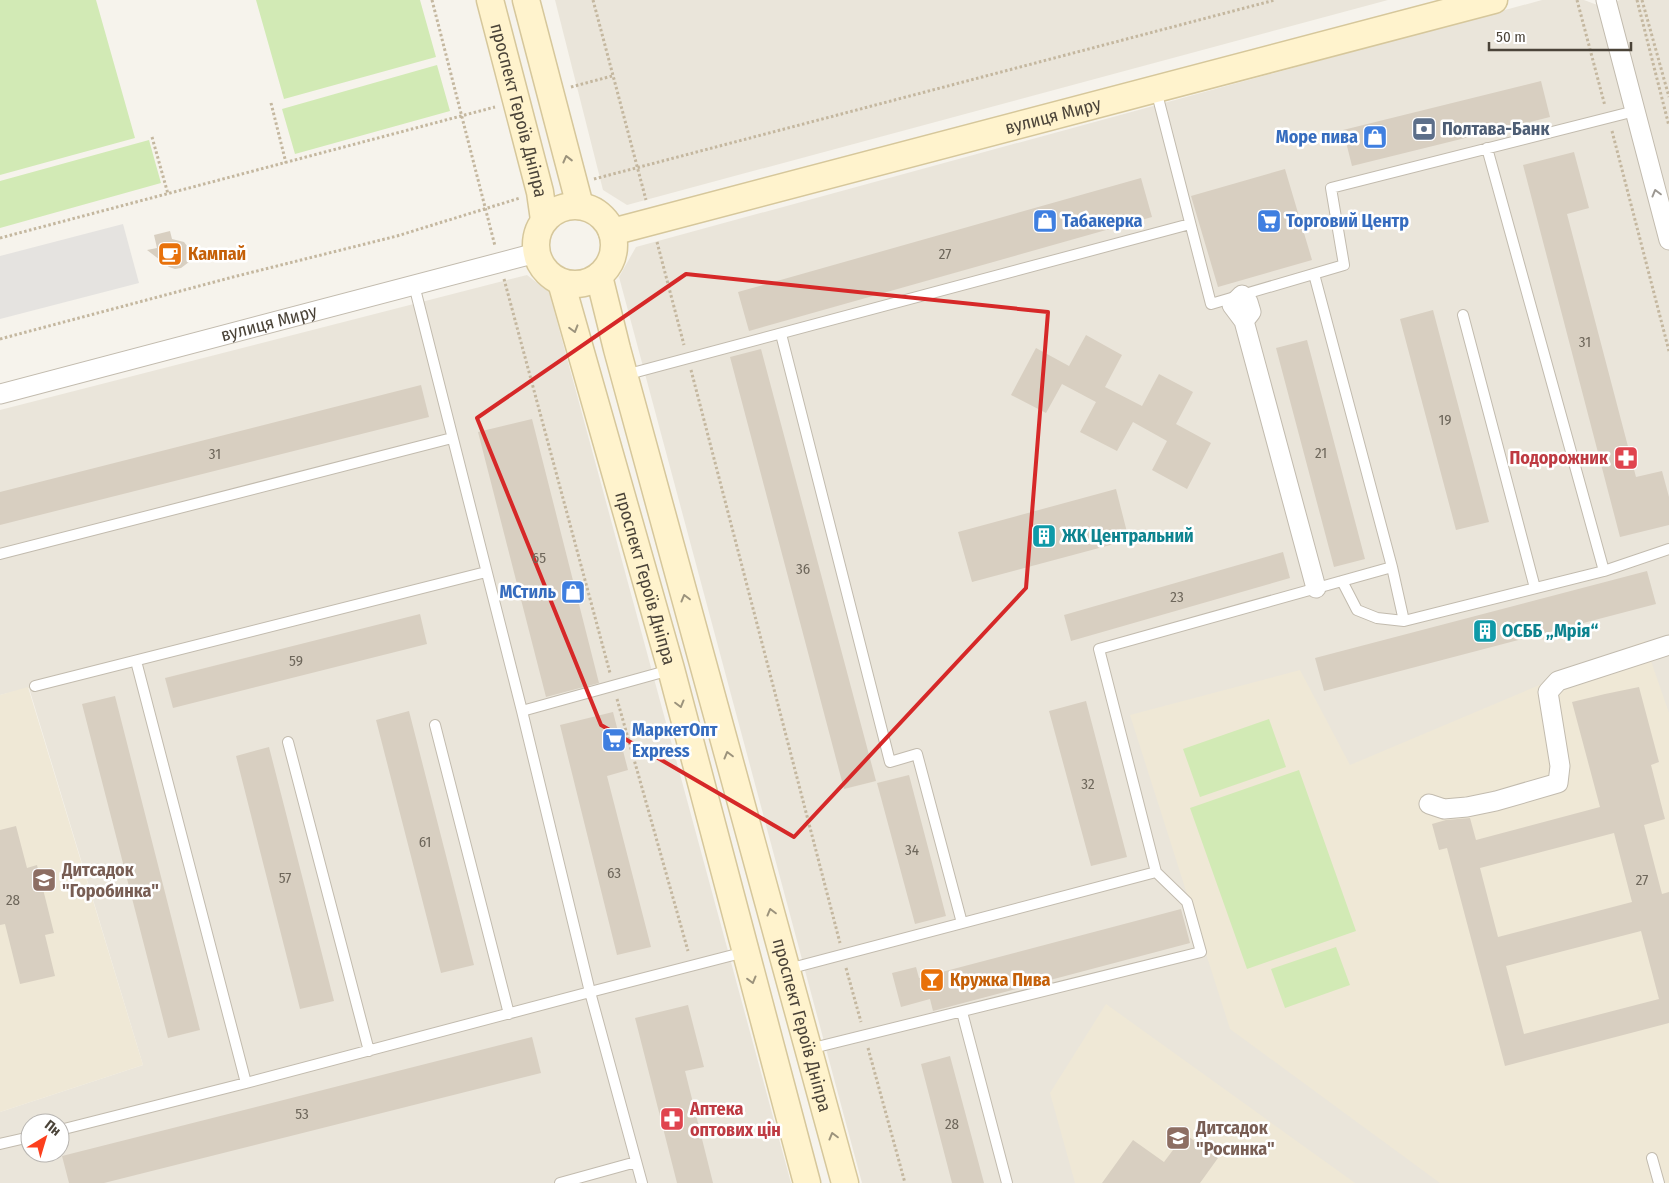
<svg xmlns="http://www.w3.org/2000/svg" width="1669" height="1183" font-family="'Fira Sans Condensed',sans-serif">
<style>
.residential{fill:#eae5da;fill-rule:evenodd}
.education{fill:#efe8d6}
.green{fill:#d2eab5}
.parking{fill:#e5e3e0}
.building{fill:#d8cfc1;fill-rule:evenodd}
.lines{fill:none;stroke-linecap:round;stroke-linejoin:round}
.lane-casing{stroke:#c2bbae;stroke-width:12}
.street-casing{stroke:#c2bbae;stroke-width:21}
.secondary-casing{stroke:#d6c79b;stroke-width:29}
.path{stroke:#c4b79f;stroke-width:3;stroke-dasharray:2.5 2.5;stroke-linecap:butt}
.lane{stroke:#fff;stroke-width:10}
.street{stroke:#fff;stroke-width:19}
.secondary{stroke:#fff3cd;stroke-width:26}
.oneway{stroke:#9c937c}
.oneway2{stroke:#9c9892}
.marked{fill:none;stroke:#d62828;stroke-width:4;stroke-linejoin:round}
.labels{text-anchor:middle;stroke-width:5;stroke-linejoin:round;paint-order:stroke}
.number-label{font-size:15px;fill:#6e675b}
.street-label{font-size:18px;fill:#4b4439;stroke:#fff}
.service-label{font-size:18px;font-weight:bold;fill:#4e5e75;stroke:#fff;text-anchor:start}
.shop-label{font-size:18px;font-weight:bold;fill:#366cbe;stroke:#fff;text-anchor:start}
.food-label{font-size:18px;font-weight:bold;fill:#c56008;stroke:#fff;text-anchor:start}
.health-label{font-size:18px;font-weight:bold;fill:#be3a42;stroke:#fff;text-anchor:end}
.culture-label{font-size:18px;font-weight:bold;fill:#0d838f;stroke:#fff;text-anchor:start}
.education-label{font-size:18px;font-weight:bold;fill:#785e54;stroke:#fff;text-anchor:start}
</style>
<rect width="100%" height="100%" fill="#f6f3ec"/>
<!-- residential -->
<path class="residential" d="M555,0h833l-761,205 -24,-15z
M1542,0h42l16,6 20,-6h49v1183h-807l-243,-906 17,-30z
M527,275l22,17 242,891h-791v-71l143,-47 -114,-377 -29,7v-285zM30,1123h30v30h-30z"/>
<!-- education -->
<path class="education" d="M1644,641l25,72v470h-229l-210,-154 -100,-314 170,-45 50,95z
M28,687l115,378 -143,47v-417z
M1106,1004l249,179h-280l-25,-90z"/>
<!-- green -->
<path class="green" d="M0,0h96l39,138 -135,37z
M256,0h164l16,57 -152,42z
M437,65l13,46 -155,43 -13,-45z
M149,140l12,43 -161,45v-47z
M1269,719l17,48 -86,30 -17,-48z
M1299,770l57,161 -109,38 -57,-161z
M1336,947l14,38 -65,23 -14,-39z"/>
<!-- parking -->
<path class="parking" d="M123,224l16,59 -139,36v-63z"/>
<!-- building -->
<path class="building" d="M1541,81l9,36 -198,49 -9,-36z
M1574,152l15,56 -22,6 69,263 26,-6 7,26v28l-49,12 -97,-372z
M1285,169l27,91 -94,27 -27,-91z
M1141,178l11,39 -403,114 -11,-39z
M170,231l2,8 12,3 6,8 1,6 -2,6 -8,6 -6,1 -6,-2 -22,-17 10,-2 -3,-13z
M1433,310l56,212 -33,8 -56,-211z
M1086,335l36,20 -17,32 37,19 17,-32 34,18 -17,32 35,19 -24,46 -35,-19 15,-29 -34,-19 -16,29 -37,-19 16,-30 -34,-18 -16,29 -35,-18 25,-47 33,18z
M1307,340l58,219 -31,8 -58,-219z
M761,349l115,432 -32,8 -114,-432z
M421,385l8,32 -429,108v-33z
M532,419l67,264 -53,14 -68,-265z
M1116,489l13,51 -157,42 -14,-50z
M1283,552l7,26 -219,63 -7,-26z
M1647,571l9,33 -332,87 -9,-33z
M420,614l7,30 -254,64 -8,-30z
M1639,687l20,75 -8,3 14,54 -21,6 18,69 7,-2v131l-164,43 -58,-218 -8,2 -7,-26 14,-4 24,-2 6,22 124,-33 -28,-105 33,-8zM1614,833l18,69 -134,35 -18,-69zM1641,931l18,68 -135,35 -18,-68z
M115,696l85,334 -32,8 -86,-334z
M1086,701l41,156 -36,9 -42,-155z
M409,711l65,254 -33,8 -65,-253z
M613,712l15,58 -21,6 44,171 -34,8 -57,-230z
M269,747l65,254 -34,8 -64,-253z
M909,775l37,141 -31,8 -38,-141z
M16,826l11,42 10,-3 17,68 -9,2 10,41 -35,8 -15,-60 -5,1v-95z
M1181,909l9,34 -257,68 -3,-12 -29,8 -9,-34 24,-6 3,11z
M688,1005l16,62 -19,4 28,112h-36l-42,-165z
M532,1037l9,36 -437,110h-35l-7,-27z
M950,1056l34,127h-32l-31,-119z
M1185,1134l33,24 -18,25h-98l31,-43 31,22z"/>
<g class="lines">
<defs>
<path id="lane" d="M1156,90l55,214 133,-39 -13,-77 304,-77
M1487,148l117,423
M1314,274l78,293 12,54 200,-50 65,-22
M414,285l108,426 148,-41
M1463,315l72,273
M781,334l109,428 27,-8 45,169
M625,375l565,-151
M0,554l452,-116
M1342,581l15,29 20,8 27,3
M136,661l110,422
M35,686l451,-114
M522,711l68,281 155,-40
M435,725l74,289
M288,742l81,309
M788,969l368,-97 -57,-223 293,-82
M962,1012l45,171
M809,1049l392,-97 -14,-50 -31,-30
M60,1130l186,-47 344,-91 52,191
M0,1144l30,-7
M1652,1158l7,25
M560,1183l76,-21"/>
<g id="street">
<path d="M1606,0l63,240"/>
<path d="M1244,321l-12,-16 10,-10 6,7 3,10 -7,9 72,267"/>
<path id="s1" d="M0,394l536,-141"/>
<path d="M1429,804l15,5 23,-2 29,-6 62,-18 2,-17 -12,-74 10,-11 111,-36"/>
</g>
<g id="secondary">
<path id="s2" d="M490,0l50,192 4,28"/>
<path d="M526,0l54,206"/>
<circle cx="575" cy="245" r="39"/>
<path id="s3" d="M612,232l882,-232"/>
<path id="s4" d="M599,276l18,73 228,834"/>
<path id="s5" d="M561,282l110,387 136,514"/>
</g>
</defs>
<!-- lane casing -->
<use href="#lane" class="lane-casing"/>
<!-- street casing -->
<use href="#street" class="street-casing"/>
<!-- secondary casing -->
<use href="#secondary" class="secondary-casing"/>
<!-- path -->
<path class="path" d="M432,0l63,246
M593,0l53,200
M1577,0l28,106
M1637,0l32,126
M1642,0l27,97
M571,87l41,-11
M271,103l15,60
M1612,131l57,220
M152,137l16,57
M594,179l681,-179
M0,238l495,-131
M657,242l27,103
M504,279l106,394
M0,339l233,-62 164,-41 123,-38
M691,370l149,573
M617,699l71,252
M846,968l15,54
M868,1048l37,135"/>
<!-- lane -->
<use href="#lane" class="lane"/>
<!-- street -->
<use href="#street" class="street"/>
<!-- secondary -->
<use href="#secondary" class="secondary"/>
</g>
<!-- one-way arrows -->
<defs><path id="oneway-chevron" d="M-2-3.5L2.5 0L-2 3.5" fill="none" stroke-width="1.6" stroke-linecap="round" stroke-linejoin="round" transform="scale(1.25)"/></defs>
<g class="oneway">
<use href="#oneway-chevron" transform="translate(567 159) rotate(-104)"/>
<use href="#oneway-chevron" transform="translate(574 329) rotate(74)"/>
<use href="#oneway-chevron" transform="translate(685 598) rotate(-105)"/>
<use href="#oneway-chevron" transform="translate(680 704) rotate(75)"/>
<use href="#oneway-chevron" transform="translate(728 755) rotate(-105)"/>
<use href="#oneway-chevron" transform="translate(771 912) rotate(-105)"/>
<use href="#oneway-chevron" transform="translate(752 980) rotate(75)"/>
<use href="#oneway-chevron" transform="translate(833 1136) rotate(-105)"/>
</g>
<use class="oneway2" href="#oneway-chevron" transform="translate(1656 193) rotate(-105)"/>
<!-- marked area -->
<path class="marked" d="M686,274l362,38 -22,276 -232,249 -193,-112 -124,-307z"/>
<!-- icons -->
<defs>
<symbol id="bank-square" viewBox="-11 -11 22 22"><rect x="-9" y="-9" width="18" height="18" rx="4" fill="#5c6f8a" stroke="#fff"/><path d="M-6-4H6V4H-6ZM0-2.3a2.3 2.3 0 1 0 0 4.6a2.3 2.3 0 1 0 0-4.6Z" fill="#fff"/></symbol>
<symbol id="shop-square" viewBox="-11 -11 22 22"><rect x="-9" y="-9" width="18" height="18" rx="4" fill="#3f7fe0" stroke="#fff"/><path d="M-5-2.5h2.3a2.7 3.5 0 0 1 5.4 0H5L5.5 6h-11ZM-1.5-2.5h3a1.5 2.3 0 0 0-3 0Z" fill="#fff"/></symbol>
<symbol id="supermarket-square" viewBox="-11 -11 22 22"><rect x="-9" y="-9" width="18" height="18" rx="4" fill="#3f7fe0" stroke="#fff"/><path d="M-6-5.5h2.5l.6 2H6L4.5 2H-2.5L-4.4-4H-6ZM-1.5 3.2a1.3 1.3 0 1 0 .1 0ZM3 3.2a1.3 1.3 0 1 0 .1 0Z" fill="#fff"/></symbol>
<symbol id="cafe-square" viewBox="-11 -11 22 22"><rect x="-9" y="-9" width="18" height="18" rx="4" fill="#e8710a" stroke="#fff"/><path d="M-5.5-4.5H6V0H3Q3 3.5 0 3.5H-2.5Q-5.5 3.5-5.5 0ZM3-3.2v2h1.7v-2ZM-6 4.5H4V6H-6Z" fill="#fff"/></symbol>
<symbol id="pharmacy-square" viewBox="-11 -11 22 22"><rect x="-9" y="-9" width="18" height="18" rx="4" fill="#e0444e" stroke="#fff"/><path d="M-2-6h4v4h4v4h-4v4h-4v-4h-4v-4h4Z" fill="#fff"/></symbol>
<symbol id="building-square" viewBox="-11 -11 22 22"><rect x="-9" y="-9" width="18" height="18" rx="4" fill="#0f9aa8" stroke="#fff"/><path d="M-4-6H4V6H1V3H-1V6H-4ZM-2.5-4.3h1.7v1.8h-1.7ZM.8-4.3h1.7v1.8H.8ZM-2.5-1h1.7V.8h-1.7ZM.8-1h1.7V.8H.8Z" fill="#fff"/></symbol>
<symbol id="school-square" viewBox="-11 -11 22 22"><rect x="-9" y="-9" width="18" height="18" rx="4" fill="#8d6e63" stroke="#fff"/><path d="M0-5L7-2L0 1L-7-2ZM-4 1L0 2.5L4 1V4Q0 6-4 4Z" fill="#fff"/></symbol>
<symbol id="bar-square" viewBox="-11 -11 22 22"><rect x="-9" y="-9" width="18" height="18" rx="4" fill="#e8710a" stroke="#fff"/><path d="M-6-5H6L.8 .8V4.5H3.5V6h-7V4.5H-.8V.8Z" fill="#fff"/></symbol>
</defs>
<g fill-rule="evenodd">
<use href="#bank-square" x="1410" y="115" width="28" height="28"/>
<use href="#shop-square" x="1361" y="123" width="28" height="28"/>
<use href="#shop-square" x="1031" y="207" width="28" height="28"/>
<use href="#supermarket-square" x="1255" y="207" width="28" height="28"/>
<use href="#cafe-square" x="156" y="240" width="28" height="28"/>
<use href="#pharmacy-square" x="1612" y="444" width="28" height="28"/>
<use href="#building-square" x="1030" y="522" width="28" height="28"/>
<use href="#shop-square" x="559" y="578" width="28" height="28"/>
<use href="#building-square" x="1471" y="617" width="28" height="28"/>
<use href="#supermarket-square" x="600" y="726" width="28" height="28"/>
<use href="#school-square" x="30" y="866" width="28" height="28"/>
<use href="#bar-square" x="918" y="966" width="28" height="28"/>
<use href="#pharmacy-square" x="658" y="1105" width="28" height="28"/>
<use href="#school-square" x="1164" y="1124" width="28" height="28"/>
</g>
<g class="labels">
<!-- number labels -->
<g class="number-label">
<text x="945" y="259">27</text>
<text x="1585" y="347">31</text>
<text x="1445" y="425">19</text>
<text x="1321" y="458">21</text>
<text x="215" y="459">31</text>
<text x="539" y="563">65</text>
<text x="803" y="574">36</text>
<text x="1177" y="602">23</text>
<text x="296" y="666">59</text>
<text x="1088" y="789">32</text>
<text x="425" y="847">61</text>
<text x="912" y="855">34</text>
<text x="614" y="878">63</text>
<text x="285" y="883">57</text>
<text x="1642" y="885">27</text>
<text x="13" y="905">28</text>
<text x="302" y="1119">53</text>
<text x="952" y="1129">28</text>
</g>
<!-- street labels -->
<g class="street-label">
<text dy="6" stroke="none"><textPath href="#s2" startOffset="114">проспект Героїв Дніпра</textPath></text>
<text dy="6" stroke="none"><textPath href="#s3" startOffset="456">вулиця Миру</textPath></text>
<text dy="6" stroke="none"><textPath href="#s1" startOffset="278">вулиця Миру</textPath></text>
<text dy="6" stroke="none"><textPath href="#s5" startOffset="308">проспект Героїв Дніпра</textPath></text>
<text dy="6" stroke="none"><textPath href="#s4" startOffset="776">проспект Героїв Дніпра</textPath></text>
</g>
<!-- service labels -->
<g class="service-label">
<text x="1442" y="135">Полтава-Банк</text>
</g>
<!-- shop labels -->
<g class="shop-label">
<text x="1358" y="143" text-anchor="end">Море пива</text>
<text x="1062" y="227">Табакерка</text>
<text x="1286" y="227">Торговий Центр</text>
<text x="556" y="598" text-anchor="end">МСтиль</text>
<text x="632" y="736">МаркетОпт<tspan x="632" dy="21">Express</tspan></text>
</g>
<!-- food labels -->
<g class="food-label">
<text x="188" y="260">Кампай</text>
<text x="950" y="986">Кружка Пива</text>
</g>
<!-- health labels -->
<g class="health-label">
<text x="1608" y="464">Подорожник</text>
<text x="690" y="1115" text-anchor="start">Аптека<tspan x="690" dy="21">оптових цін</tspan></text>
</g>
<!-- culture labels -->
<g class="culture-label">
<text x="1062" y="542">ЖК Центральний</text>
<text x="1502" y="637">ОСББ „Мрія“</text>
</g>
<!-- education labels -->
<g class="education-label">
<text x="62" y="876">Дитсадок<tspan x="62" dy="21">"Горобинка"</tspan></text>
<text x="1196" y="1134">Дитсадок<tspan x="1196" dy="21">"Росинка"</tspan></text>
</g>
</g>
<!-- north arrow -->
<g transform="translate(45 1138) rotate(38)"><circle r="24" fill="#ffffff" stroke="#b7b4b0"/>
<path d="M0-4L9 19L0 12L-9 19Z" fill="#fc3f1d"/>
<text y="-8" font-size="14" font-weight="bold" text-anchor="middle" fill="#4b4439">Пн</text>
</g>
<!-- scale -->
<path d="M1489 42v8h142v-8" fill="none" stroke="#4b4439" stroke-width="2.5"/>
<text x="1496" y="42" font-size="15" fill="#4b4439" stroke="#ffffff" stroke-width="4" paint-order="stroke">50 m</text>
</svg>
